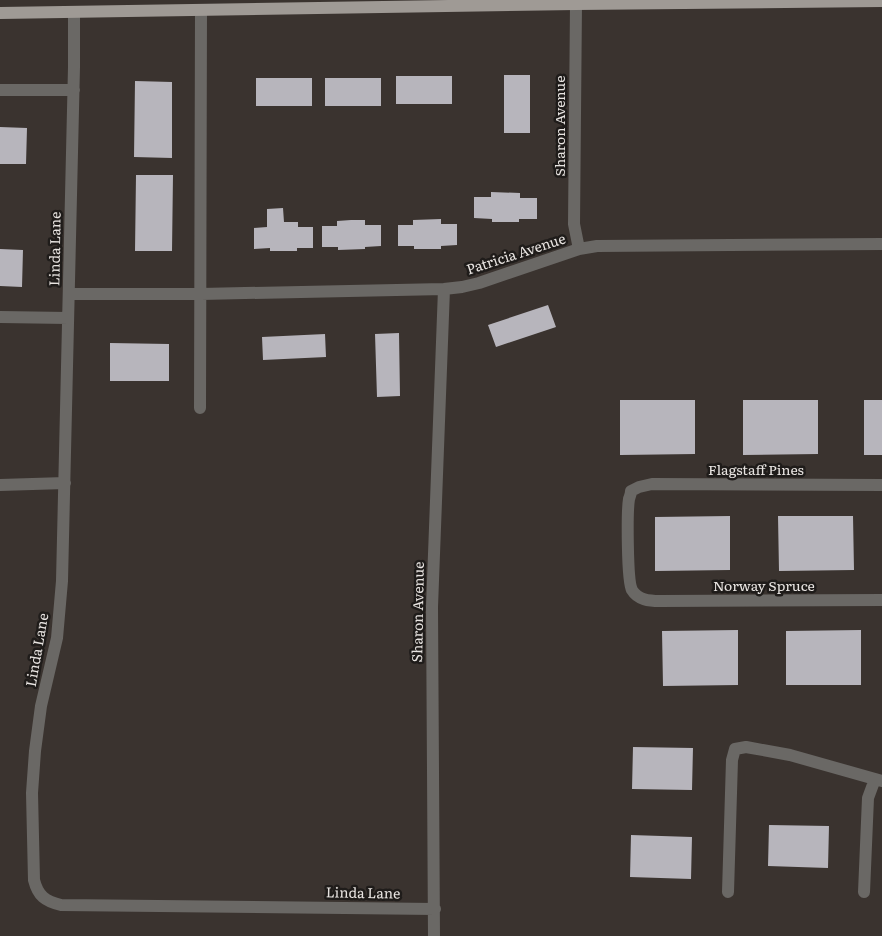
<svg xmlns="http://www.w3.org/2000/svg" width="882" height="936" font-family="Literata,serif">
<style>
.building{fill:#b7b5bc}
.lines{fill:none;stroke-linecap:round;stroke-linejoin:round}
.minor{stroke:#6a6865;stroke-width:12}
.major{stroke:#9f9a95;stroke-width:12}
.labels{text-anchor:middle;stroke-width:5;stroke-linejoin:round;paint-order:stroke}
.street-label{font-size:14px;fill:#e8e4e1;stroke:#1f1c1a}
</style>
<rect width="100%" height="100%" fill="#3a332f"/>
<!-- building -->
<path class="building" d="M504,75h26v58h-26z
M396,76h56v28h-56z
M256,78h56v28h-56z
M325,78h56v28h-56z
M135,81l37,1v76l-38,-1z
M0,127l27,1 -1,36h-26z
M136,175h37l-1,76h-37z
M491,192l29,1v5h17v21h-18v3h-27v-3l-18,-1v-21h17z
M283,208l1,14h14v5h15v21h-16v3h-27v-3l-16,1v-21l13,-1v-18z
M441,219v5h16v21l-16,1v3h-27v-3h-16v-21h15v-5z
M351,220h14v5h16v21l-16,1v2l-27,1v-3h-16v-21h15v-5z
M0,249l23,1 -1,37 -22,-1z
M548,305l8,22 -60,20 -8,-22z
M399,333l1,63 -23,1 -2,-63z
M325,334l1,23 -63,3 -1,-23z
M110,343l59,1v37h-59z
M620,400h75v54l-75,1z
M743,400h75v54l-75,1z
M864,400h18v55h-18z
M730,516v54l-75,1v-54z
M778,516h75l1,54 -75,1z
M738,630v55l-75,1 -1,-55z
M861,630v55h-75v-54z
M633,747l60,1 -1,42 -60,-1z
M769,825l60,1 -1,42 -60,-2z
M631,835l61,2 -1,42 -61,-2z"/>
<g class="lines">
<!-- minor -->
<path class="minor" d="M576,4l-2,220 5,25
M74,12v55l-12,514 -5,57 -16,68 -6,45 -3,42 2,87c4,16 11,21 27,25l374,4
M0,90h74
M69,294h132l243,-5 18,-2 17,-4 100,-34 18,-3 285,-2
M0,317l68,1
M200,408l1,-398
M0,485l65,-2
M882,485l-230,-1 -13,3 -8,4c0,3 -1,5 -2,8 -2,12 -2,82 3,91 6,10 17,11 28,11l222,-1
M728,892l4,-132 3,-11 11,-2 44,8 92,26
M864,892l4,-94 7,-19
M434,936l-2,-329 12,-318"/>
<!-- major -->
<path class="major" d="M0,13l576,-9 306,-3"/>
</g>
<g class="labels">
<!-- street labels -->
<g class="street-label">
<text transform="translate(560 126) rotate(-90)" y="5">Sharon Avenue</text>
<text transform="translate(55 249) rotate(-89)" y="5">Linda Lane</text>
<text transform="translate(516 254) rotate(-18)" y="5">Patricia Avenue</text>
<text x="756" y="475">Flagstaff Pines</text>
<text x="764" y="591">Norway Spruce</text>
<text transform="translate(418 612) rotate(-89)" y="5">Sharon Avenue</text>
<text transform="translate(37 650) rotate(-80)" y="5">Linda Lane</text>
<text transform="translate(363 893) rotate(1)" y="5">Linda Lane</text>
</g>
</g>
</svg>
